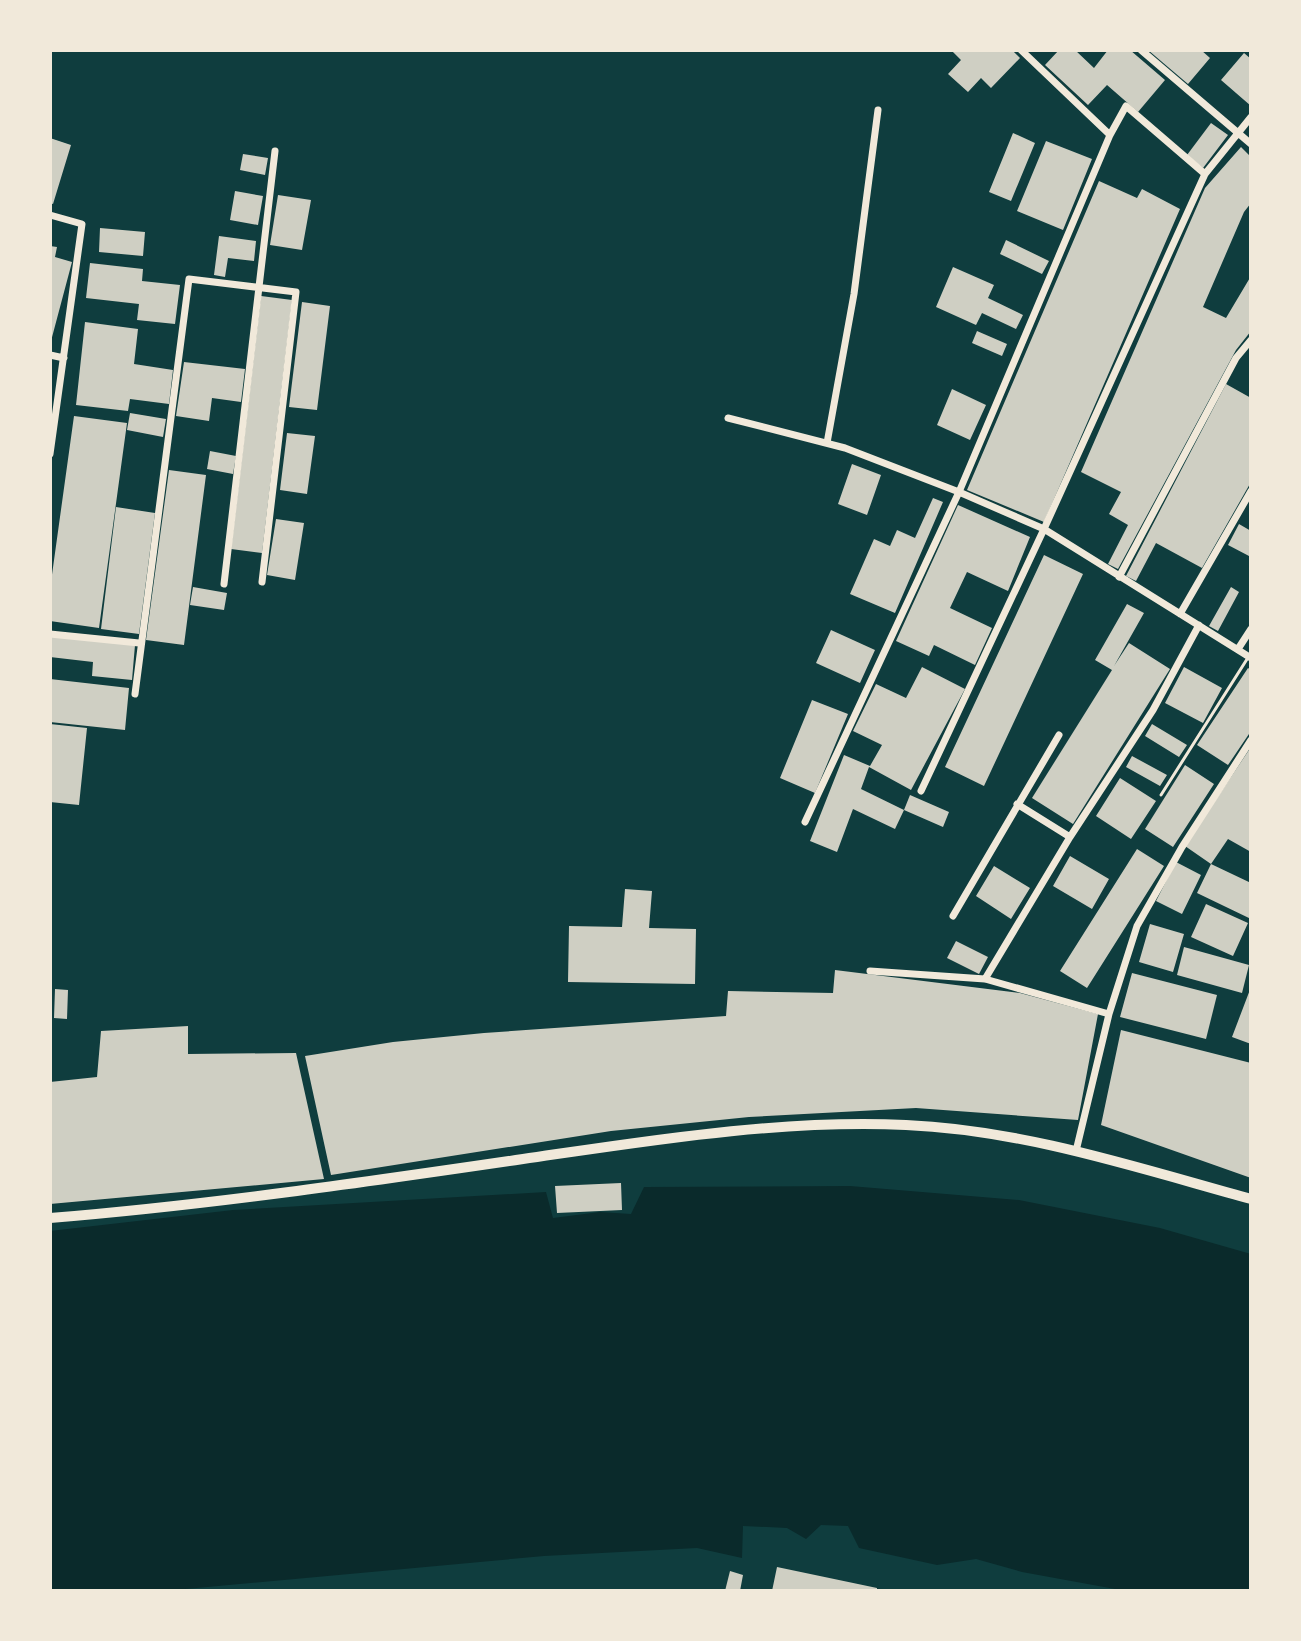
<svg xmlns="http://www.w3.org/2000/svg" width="1301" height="1641" font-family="'Work Sans',sans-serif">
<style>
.water{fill:#0a2a2b}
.building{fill:#cfcfc3}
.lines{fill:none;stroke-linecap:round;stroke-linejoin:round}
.service{stroke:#f1e9da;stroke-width:3}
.minor{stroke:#f1e9da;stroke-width:7}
.secondary{stroke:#f1e9da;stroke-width:10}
</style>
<rect width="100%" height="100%" fill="#0f3d3e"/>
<!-- water -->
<path class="water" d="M850,1186l169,14 141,28 91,26v337h-125l-104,-19 -46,-13 -39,6 -78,-17 -11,-22 -27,-1 -15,14 -19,-11 -44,-2 -1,32 -45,-10 -153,8 -380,35h-114v-360l183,-21 313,-18 7,26 47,-6 31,2 13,-27z"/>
<!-- building -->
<path class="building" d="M951,50h61l8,8 -29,30 -10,-10 -13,14 -20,-18 13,-14z
M1059,50h16l19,18 14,-18h22l35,30 -27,32 -31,-27 -19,20 -43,-40z
M1148,50h53l9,8 -22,26z
M1244,53l7,6v47l-30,-26z
M1211,123l17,12 -25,33 -16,-13z
M1013,133l22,10 -24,58 -22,-9z
M50,138l21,7 -18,59 -3,-1z
M1046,141l46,18 -29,71 -46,-19z
M1241,147l10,10v46l-7,9 -41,95 23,11 25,-42v55l-15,19 -118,219 -10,-5 20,-39 -19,-11 12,-22 -40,-20 124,-284z
M243,154l25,4 -3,17 -25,-5z
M1099,181l38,17 5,-9 38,20 -136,313 -77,-32z
M235,191l28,5 -5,29 -28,-5z
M278,195l33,5 -9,50 -32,-5z
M100,228l45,4 -2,24 -44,-4z
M219,236l37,5 -2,20 -26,-3 -3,19 -11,-2z
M1006,240l43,21 -7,13 -42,-20z
M50,246l7,1 -2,10 17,5 -21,79z
M90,263l53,6 -1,12 38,4 -5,39 -38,-4 2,-16 -53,-6z
M953,267l41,18 -6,13 35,17 -7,14 -34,-16 -6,12 -40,-18z
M261,296l31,4 -30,253 -31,-4z
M302,302l28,4 -13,104 -28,-3z
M85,322l53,7 -4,35 39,6 -4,34 -39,-5 -2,12 -52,-6z
M977,331l30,13 -5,12 -30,-13z
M184,362l61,7 -4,33 -29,-4 -3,23 -33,-5z
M1226,384l25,14v84l-49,86 -46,-25 -20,38 -10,-5z
M952,389l34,16 -16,35 -33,-15z
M130,413l36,6 -3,18 -36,-7z
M74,416l53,7 -28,205 -49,-7v-32z
M287,433l28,3 -8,58 -27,-4z
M210,451l26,5 -3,18 -26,-5z
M852,464l29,11 -14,40 -29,-11z
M169,470l37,5 -22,170 -38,-5z
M933,498l10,4 -48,111 -45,-19 24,-55 16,7 7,-16 18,8z
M958,505l72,32 -22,54 -41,-19 -17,36 42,20 -17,37 -41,-20 -5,11 -33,-15z
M116,507l39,6 -16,121 -38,-5z
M276,519l28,4 -9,57 -28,-5z
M1239,524l12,7 -2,25 -21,-11z
M1044,555l39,19 -99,212 -39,-19z
M193,587l34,6 -3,17 -34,-5z
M1231,587l8,5 -21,39 -9,-5z
M1127,604l17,9 -30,53 15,-23 41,26 -97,155 -41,-26 80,-128 -17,-10z
M831,630l44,20 -15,33 -44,-20z
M50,635l85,10 -3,35 -40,-4 1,-14 -43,-5z
M922,667l43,22 -54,101 -42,-23 -8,22 43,21 -9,19 -42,-20 -16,43 -27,-11 34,-86 26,11 12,-21 -29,-14 23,-47 30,14z
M1184,667l38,21 -19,35 -38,-20z
M1248,668l3,2v61l-23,34 -31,-20z
M50,679l79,9 -4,42 -75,-8z
M812,700l36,14 -33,79 -35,-15z
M50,724l37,4 -8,77 -29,-3z
M1152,724l35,21 -8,12 -34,-21z
M1251,747v105l-23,-13 -17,25 -26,-18z
M1132,756l35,19 -7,11 -34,-19z
M1185,765l29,19 -41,63 -28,-18z
M1120,778l36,23 -25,38 -35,-23z
M910,795l39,17 -6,15 -39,-17z
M1137,849l27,17 -77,122 -27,-17z
M1070,856l39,23 -17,30 -39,-23z
M1176,862l25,13 -19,39 -26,-13z
M1211,864l40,19v36l-54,-26z
M994,866l36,22 -19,31 -35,-23z
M625,889l27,2 -3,37 47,1 -1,55 -127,-2 1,-56 53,1z
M1206,904l42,19 -15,33 -42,-19z
M1150,924l34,10 -11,38 -34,-10z
M956,941l32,16 -9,17 -32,-16z
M1184,947l65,18 -7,28 -65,-18z
M835,970l185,23 78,21 -20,106 -162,-12 -167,9 -138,14 -280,44 -26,-119 88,-14 91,-9 242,-17 2,-25 105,2z
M1132,973l85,22 -11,44 -86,-22z
M1251,987v57l-19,-7z
M55,989l13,1 -1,29 -13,-1z
M188,1026v28l108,-1 28,126 -274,25v-122l47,-5 4,-46z
M1121,1030l130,33v115l-150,-53z
M621,1183l1,27 -65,3 -2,-27z
M777,1567l100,21v3h-105z
M730,1571l13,4 -3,16h-15z"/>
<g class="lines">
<!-- service -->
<path class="service" d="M1161,795l88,-139"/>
<!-- minor -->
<path class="minor" d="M1141,50l110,94
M1110,135l16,-29 79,68
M50,215l32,9 -32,230
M50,355l14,3
M728,418l117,30 114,44 85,37 207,129
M827,443l27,-149 24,-184
M1119,577l117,-219 15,-18
M224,584l51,-433
M1180,614l71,-123
M50,634l89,9
M1238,649l13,-20
M135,694l54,-415 107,13 -34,290
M921,791l123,-262 161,-355 46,-57
M1017,804l53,33
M805,822l154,-330 151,-357 -89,-85
M953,916l106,-181
M870,971l115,8 124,35
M985,979l85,-142 83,-127 46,-85
M1076,1151l33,-137 28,-88 45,-79 69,-107"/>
<!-- secondary -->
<path class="secondary" d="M50,1218c158,-13 316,-36 473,-59 124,-18 257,-40 383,-34 118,5 232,43 345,74"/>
</g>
<!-- border -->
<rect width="1301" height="1641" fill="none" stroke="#f1e9da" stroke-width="104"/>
</svg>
